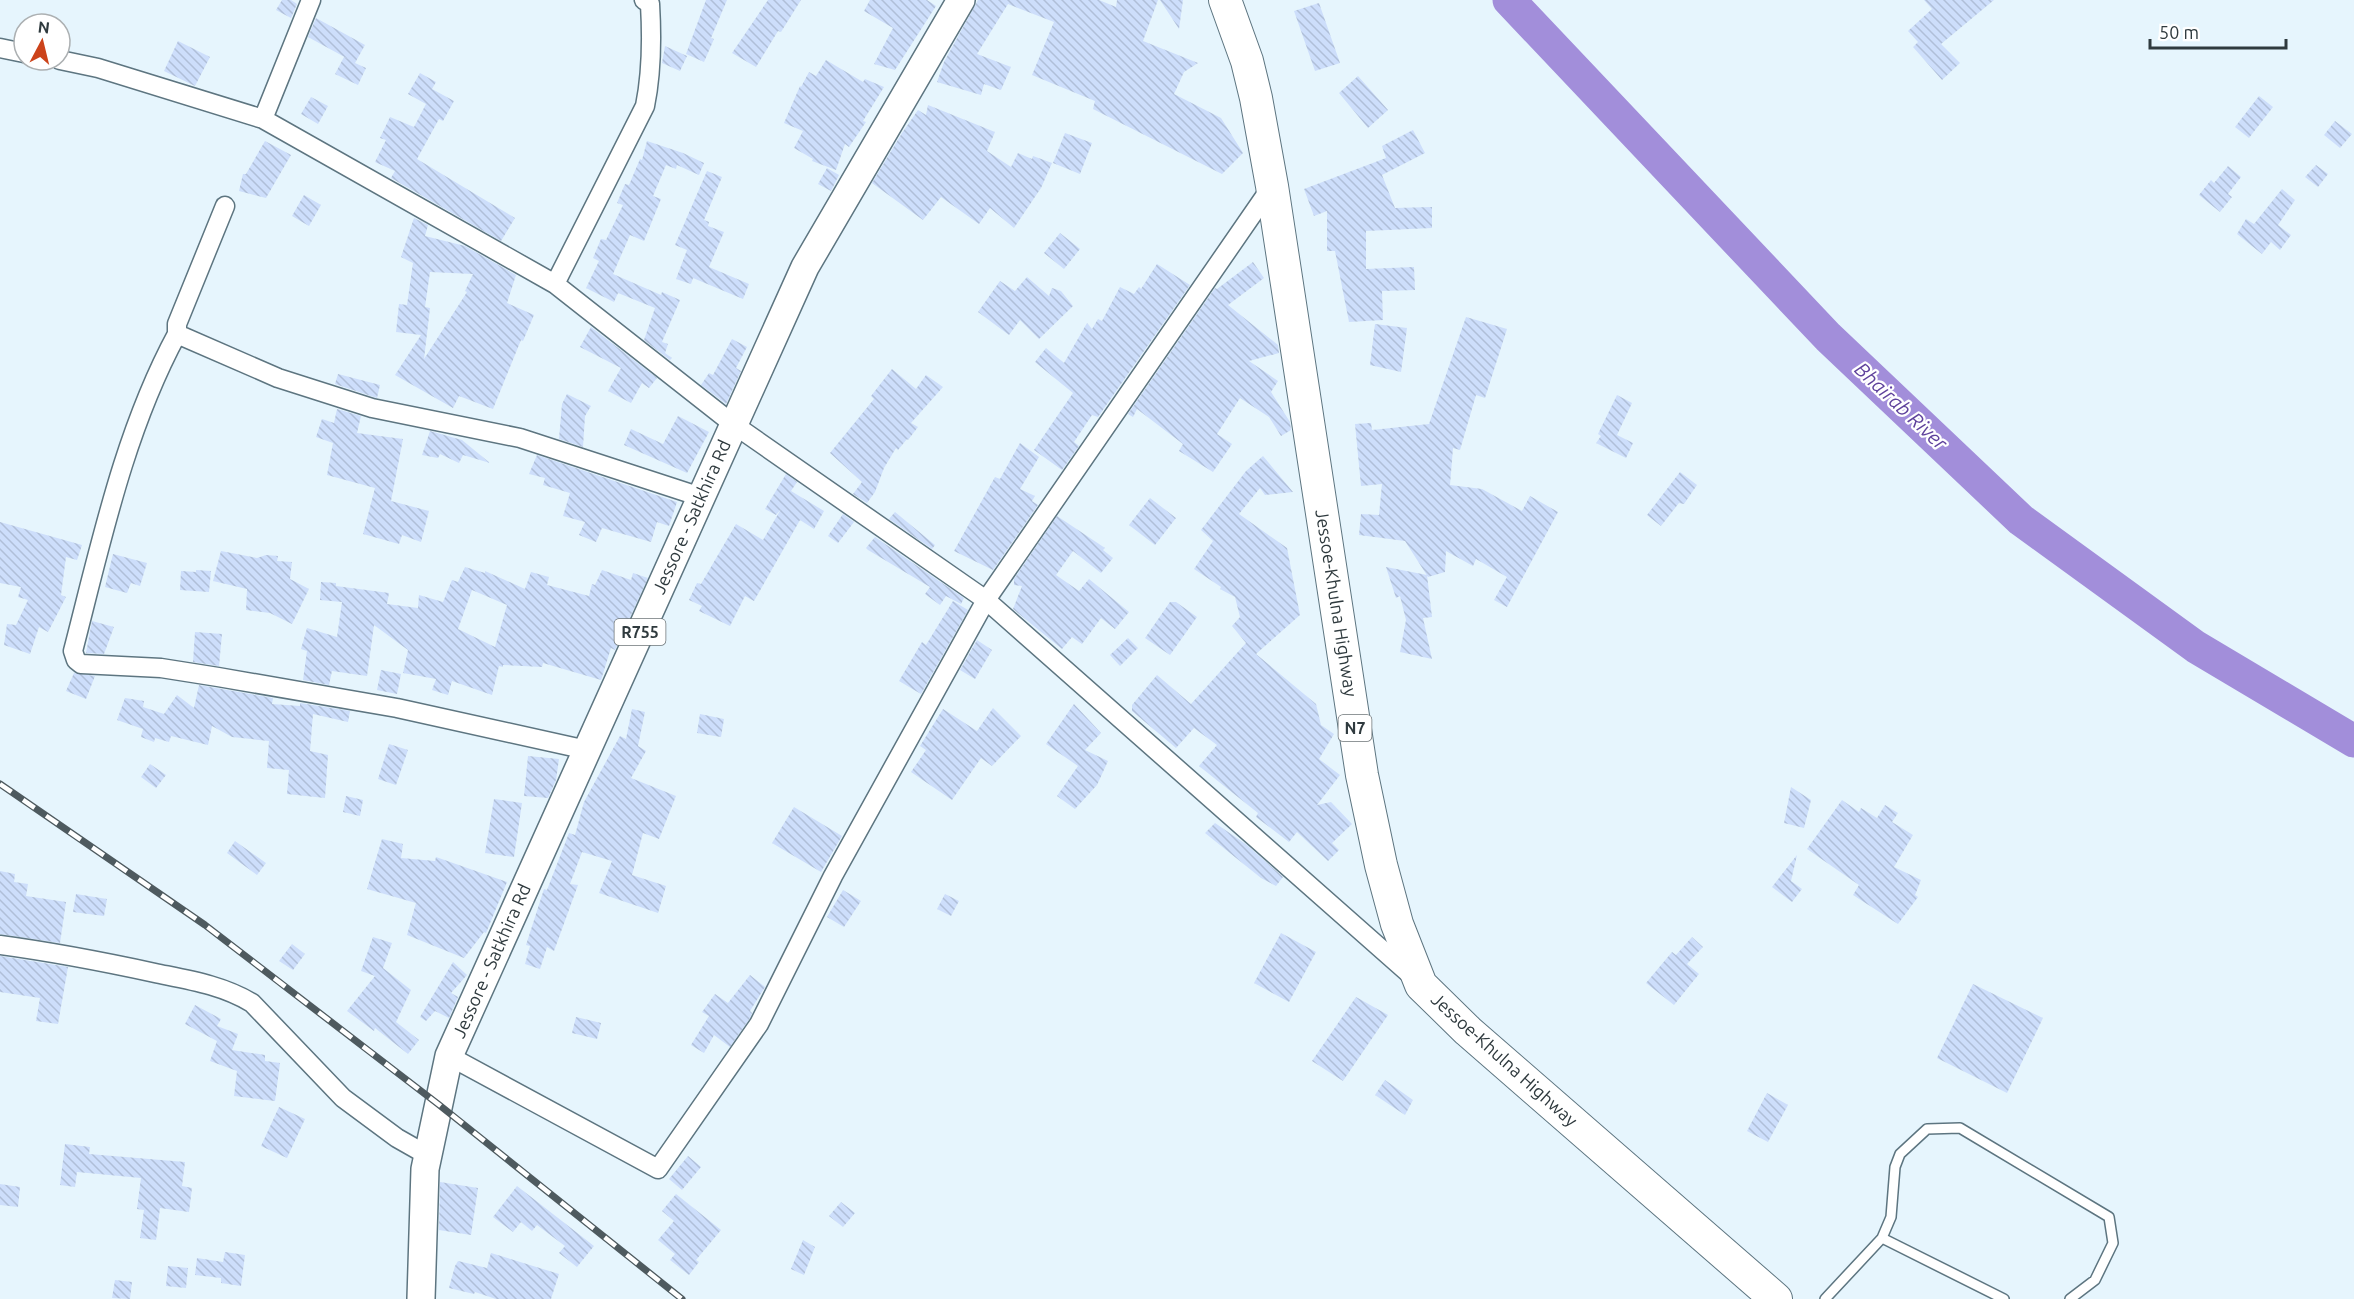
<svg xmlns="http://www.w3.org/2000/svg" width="2354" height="1299" font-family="Ubuntu,sans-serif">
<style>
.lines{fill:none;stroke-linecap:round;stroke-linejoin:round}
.river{stroke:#a28eda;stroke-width:33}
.building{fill:url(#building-back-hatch);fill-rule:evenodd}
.lane-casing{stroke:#5d7580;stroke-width:12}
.street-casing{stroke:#5d7580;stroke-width:21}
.primary-casing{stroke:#5d7580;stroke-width:30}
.highway-casing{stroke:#5d7580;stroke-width:34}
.lane{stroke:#fff;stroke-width:9}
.street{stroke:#fff;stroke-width:18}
.primary{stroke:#fff;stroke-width:27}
.highway{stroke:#fff;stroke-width:32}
.rail-casing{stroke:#4e5a5f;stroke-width:7}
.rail{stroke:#fff;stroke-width:4.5;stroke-dasharray:14;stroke-linecap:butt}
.labels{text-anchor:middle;stroke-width:4.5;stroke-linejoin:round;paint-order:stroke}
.shield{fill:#fff;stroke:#6d7578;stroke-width:1.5}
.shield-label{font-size:16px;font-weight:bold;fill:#2f3a3e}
.street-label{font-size:18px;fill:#2f3a3e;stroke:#fff}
.water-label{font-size:20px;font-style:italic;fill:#5f429c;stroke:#fff}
</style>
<defs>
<pattern id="building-back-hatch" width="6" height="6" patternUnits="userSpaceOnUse" patternTransform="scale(1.5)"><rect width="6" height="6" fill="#cddefb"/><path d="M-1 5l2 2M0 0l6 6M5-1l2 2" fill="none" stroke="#b0bfd8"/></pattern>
</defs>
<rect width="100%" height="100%" fill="#e6f5fd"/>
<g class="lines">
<!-- river -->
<path class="river" d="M1509,0l319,337 193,183 175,127 158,94"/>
</g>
<!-- building -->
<path class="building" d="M282,0h9l6,4 -6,14 -15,-8z
M706,0h21l-16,38 3,1 -10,23 -18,-8z
M768,0h33l-20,32 -3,-1 -22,36 -24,-14z
M870,0h57l9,6 -41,64 -21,-6 19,-36 -29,-17z
M978,0h121l17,7 1,-7h41l-15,41 55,22 -14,9 -10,22 47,24 22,35 -21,21 -129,-65 2,-8 -63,-26 22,-53 -46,-18 -31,50 34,13 -10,23 -17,-6 -3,11 -44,-13 7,-20z
M1160,0h23l-4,29z
M1924,0h70l-53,44 19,19 -18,17 -29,-33 5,-5 -10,-11 24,-22z
M1319,3l21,60 -25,8 -21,-60z
M316,18l49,27 -10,18 11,5 -8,17 -23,-11 9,-17 6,3 -42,-23z
M178,41l32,16 -15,29 -31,-15z
M665,46l22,10 -7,15 -18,-8z
M826,60l37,22 2,-3 19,8 -21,34 3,1 -17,25 -4,-3 -9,26 -24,-9 1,-2 -19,-11 9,-17 -19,-8 16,-37 1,1 8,-15 7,4z
M420,73l16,9 -4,7 22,12 -11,20 -4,-2 -22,40 98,59 -14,23 -110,-63 4,-7 -20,-9 11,-22 -6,-2 10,-21 24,10 12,-23 -18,-10z
M1358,76l30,34 -20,18 -29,-35z
M2259,96l14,11 -24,31 -14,-11z
M311,97l17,9 -10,18 -17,-10z
M928,105l67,27 -8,19 24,16 7,-14 14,6 1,-3 19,7 -11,25 -27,40 -24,-20 -11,16 -38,-27 -18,23 -51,-37 30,-50 16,-23 8,5z
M2335,121l17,13 -12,14 -16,-13z
M1413,130l12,23 -43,22 13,33 37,-1v21l-66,3v38l48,-2 1,23 -33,1 1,29 -34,2 -14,-71h-8v-40l-13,5 -10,-27 82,-31 -4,-12z
M1065,133l27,10 -12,31 -27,-11z
M265,141l26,14 -25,43 -27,-7 4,-17h3z
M647,141l36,12 21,10 -5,12 -22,-10 -1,4 -10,-4 -13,31 8,3 -17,42 -14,-6 -17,39 48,21 1,-3 18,8 -18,42 6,2 -3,9 7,5 -2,2 -26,-20 11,-32 -37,-15 -4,9 -28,-14 13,-27 -6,-3 8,-19 5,1 17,-35 -6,-2 8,-19 4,1 11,-26 2,1z
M2316,165l12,9 -10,13 -13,-10z
M2228,166l13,11 -13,17 4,3 -12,15 -21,-17 12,-15 3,3z
M827,168l12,7 -8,16 -13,-7z
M707,171l15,6 -18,43 5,2 -1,4 16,6 -15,35 40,17 -6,15 -50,-21 -2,6 -15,-5 11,-29 -12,-5z
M2282,189l13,11 -17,25 13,10 -11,15 -9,-8 -9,12 -25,-20 9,-15 8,5z
M304,195l17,10 -12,21 -17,-10z
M414,218l14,7 -3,11 40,10 51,29 -9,28 27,12 -11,26 -2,-1 -28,69 -34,-13 -6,12 -58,-33 26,-40 -25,-3 3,-28 8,1 6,-42 -12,-6zM430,272l43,2 -8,17 2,1 -43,67 6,-51 -5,-1z
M1060,233l20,16 -16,20 -20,-16z
M1253,262l11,16 -36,27 50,40 1,8 -30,8 29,20 -7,11 19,30 1,8 -10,6 -12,-19 -29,-19 -23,36 15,10 -19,28 -34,-21 4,-7 -46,-35 -4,8 -5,-3 87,-126 2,1z
M1157,264l33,21 -92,132 -6,-2 -18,27 5,4 -17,24 -28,-20 39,-57 -38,-31 11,-14 18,15 23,-40 5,6 6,-10 4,2 18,-34 14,7 5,-7 2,2z
M1027,277l22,19 3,-8 9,3 12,15 -34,33 -19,-19 -11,15 -31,-23 22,-31 15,10z
M1466,317l41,12 -22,69 -9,-3 -16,55 -7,-2 -3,37 32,4 40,22 8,-15 28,16 -51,95 -13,-7 13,-23 -31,-18 -3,7 -27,-15 -1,21 -17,5 -23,-36 -46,-6 2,-21 18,1 3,-31 -21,2 -6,-62 16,-1 1,7 57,-6z
M1375,324l32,4 -6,44 -31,-7z
M591,327l66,51 -8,10 -7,-5 -11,20 -23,-12 13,-23 -41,-21z
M732,339l15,8 -11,21 5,3 -15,33 -25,-19 8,-12 4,2z
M892,369l24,20 10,-14 17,12 -32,36 7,4 -10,13 -1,-1 -9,11 -2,-2 -12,20 -9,24 -8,11 -14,-9 9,-12 -32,-29 44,-54 -3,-3z
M338,374l42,11 -3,13 -42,-14z
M567,394l24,12 -6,10 -2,31 -24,-8 3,-35z
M1617,395l15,8 -15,32 16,8 -7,15 -30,-15 5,-7 -3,-2z
M337,409l24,7 -4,17 46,6 -12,62 38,10 -8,31 -19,-7 -3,9 -36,-10 12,-46 -48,-13 6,-32 -17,-6 6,-18 12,4z
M678,416l31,16 -22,41 -63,-28 7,-16 32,15z
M430,431l32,9 28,23 -27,-8 -4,8 -19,-9 -2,4 -16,-3z
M1020,443l19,14 -19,32 15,7 -3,5 6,4 -45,65 -39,-19 41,-74 5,2z
M537,455l140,47 -8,24 -12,-4 -6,20 -49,-14 -6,14 -17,-7 6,-13 -22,-6 7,-23 -27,-8 2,-7 -16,-4z
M1263,456l30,36 -28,3 -5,-7 -21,26 48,34 13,67 -44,39 60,50 5,21 13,9 -15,25 21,16 -23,30 14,-3 21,22 -20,19 7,7 -11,11 -31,-29 -8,10 -33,-25 2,-4 -59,-47 18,-21 -23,-17 -18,20 -44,-37v-6l25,-30 34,29 55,-61 -14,-17 8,-9 -5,-20 -15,-8 1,-2 -27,-18 19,-28 -12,-11 45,-59z
M1680,472l17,13 -13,19 -5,-1 -18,23 -14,-11z
M786,474l11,8 -6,9 33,20 -10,18 -14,-9 -46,81 -9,-5 -15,30 -31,-15 3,-5 -13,-6 8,-17 4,1 35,-60 27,16 18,-31 -5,6 -11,-6z
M1150,498l26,20 -21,27 -26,-20z
M895,512l40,33 -3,4 -43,-30z
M843,514l11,8 -16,21 -10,-7z
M1057,516l48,32 -2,2 10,8 -12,15 -28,-22 -17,24 23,16 10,-12 40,33 -14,17 -14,-11 -19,26 -10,-7 -10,12 -49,-40 9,-23 -8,-1v-6z
M0,522l82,23 -5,15 -11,-3 -5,38 5,2 -18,35 -9,-5 -9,27 -26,-9 3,-21 9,1 12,-25 -10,-3 3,-10 -21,-4z
M875,537l89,61 -3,6 -15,-8 -6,9 -15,-11 5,-7 -62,-37 -2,-2z
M221,551l36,7 9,-3 12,1 -1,5 15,1 -2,17 19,10 -17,35 -22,-11 -24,-3 1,-21 -34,-8z
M113,554l34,9 -7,23 -9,-3 -4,10 -22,-6z
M465,567l20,6v-2l40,18 6,-17 18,5 -2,8 42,11 3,-12 3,1 7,-15 29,10 2,-7 15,5 -33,72 -4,-2 -10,32 -58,-17 -1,4 -39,-2v2l-4,-1 -7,29 -40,-14 -4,14 -16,-5 4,-11 -33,-6 5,-23 -34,-25 -7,51 -35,-5 -3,14 -26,-5 4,-29 -6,-2 6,-21 30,9 5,-35 -22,-2 1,-18 15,1v3l53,7 -2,11 31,4 1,-13 24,7 9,-22 6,2zM472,590l35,15 -12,42 -37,-18z
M1386,567l41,8 5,42 -9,1 9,41 -32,-7 6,-32 -6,-24 -4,2z
M196,570l15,1 -2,21 -29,-2 1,-19 15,1z
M953,601l15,9 -47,84 -22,-13 23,-39 4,3z
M1170,602h6l21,15 -27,38 -25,-17z
M92,621l22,6 -10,27 -18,-1z
M195,632l27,2 -3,32 -26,-4z
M1128,638l10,10 -18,18 -10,-11z
M977,640l15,10 -17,29 -15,-9z
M381,670l20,4 -4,20 -20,-4z
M74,673l21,3 -9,23 -20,-8z
M199,685l74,13 -1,6 28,2v-3l50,8 -2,11 -35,-8 -3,37 18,4 -3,43 -38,-4 2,-24 -22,-2 2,-27 -37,-4 -20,-11 -4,19 -37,-9 -2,6 -14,-4 -1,4 -13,-5 2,-8 -26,-9 8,-22 19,3 -1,6 21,7 13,-19 17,13z
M1074,704l27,29 -16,17 23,11 -11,24 -22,24 -18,-13 21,-30 -32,-22z
M993,708l28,28 -29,30 -11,-8 -29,42 -41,-28 15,-22 -6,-4 23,-37 34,22z
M632,709l13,3 -7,34 8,5 -15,27 45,18 -17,43 -16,-6 -11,42 34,11 -8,27 -59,-20 13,-32 -30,-9 -12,32 8,1 -24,66 -7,-4 -7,22 -15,-5 5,-18 -4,-1 18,-56 3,1 22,-57 6,2 9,-33 36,-66 6,3z
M700,714l24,5 -3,18 -24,-4z
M389,744l19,6 -12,35 -18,-6z
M528,756l31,3 -3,21 -8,18 -24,-2z
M150,764l16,11 -10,13 -15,-11z
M1791,787l20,13 -7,28 -20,-5z
M346,796l17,4 -3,16 -17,-4z
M494,799l28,4 -8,54 -29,-4z
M1842,800l17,12 2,-4 16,10 8,-13 13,8 -6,9 21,13 -19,32 27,13 -6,15 3,2 -20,27 -45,-29 6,-10 -52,-36z
M794,807l48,29 -21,36 -49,-29z
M1215,823l32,22 36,32 -7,9 -15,-8 -56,-45z
M382,839l21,5 -2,14 34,3 1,-4 71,25 -21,51 -2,-1 -20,26 -57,-23 9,-32 -49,-14z
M235,841l31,22 -9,12 -30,-22z
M1797,855l-6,26 11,8 -10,13 -20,-15z
M0,871l15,3 -1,8 14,2 -2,12 40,6 -6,41 -60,-9z
M843,890l18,11 -17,26 -17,-10z
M76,894l31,5 -3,17 -31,-4z
M945,894l14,7 -8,15 -14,-7z
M1281,933l35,19 -27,50 -35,-19z
M373,937l19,6 -9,25 28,22 -15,32 23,18 -11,14 -33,-26 -1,3 -27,-20 28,-35 -14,-5z
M1692,937l11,10 -16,17 12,10 -25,31 -28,-22 26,-31 4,3z
M292,944l13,10 -12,16 -14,-9z
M0,956l68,11 -10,57 -22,-3 4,-23 -40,-6z
M453,962l14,13 -16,18 7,4 -9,21 -14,-7 -9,10 -6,-4z
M750,975l15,12 -15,24 2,2 -2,5 -20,29 -16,-12 -10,18 -13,-8 18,-29 -7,-4 13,-18 13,9z
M1973,984l70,34 -36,75 -70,-35z
M1356,997l32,18 -45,66 -31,-20z
M195,1005l26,14 -4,7 21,8 -6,16 33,5v6l15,2 -5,38 -41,-5 3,-25 -27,-10 7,-20 -32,-17z
M576,1017l25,6 -4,16 -25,-6z
M1385,1080l28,20 -8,15 -30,-20z
M1767,1093l21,12 -20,37 -21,-11z
M279,1107l26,12 -18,39 -26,-12z
M65,1144l25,3 -1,7 96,8 -3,24 10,2 -3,24 -29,-4 -4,32 -16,-2 4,-28 -7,-1 4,-31 -64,-6 -2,15 -15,-2z
M688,1156l13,11 -19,23 -13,-11z
M440,1182l38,6 -7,47 -32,-5z
M0,1184l20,3 -2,20 -18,-2z
M517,1186l77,60 -17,21 -18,-14 6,-7 -28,-21 -5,6 -11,-9 -8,10 -20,-15z
M676,1194l45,36 -25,30 3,2 -10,13 -19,-15 5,-6 -17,-14 16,-19 -12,-10z
M841,1202l14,11 -12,14 -14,-11z
M803,1240l12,7 -11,28 -13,-6z
M225,1252l20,3 -4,31 -20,-3v-5l-26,-3 2,-17 26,4z
M491,1253l68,21 -8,25h-55l-21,-7 -1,2 -25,-6 6,-22 3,-5 29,7z
M168,1266l20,2 -2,20 -20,-2z
M115,1280l17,2 -2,17 -18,-1z"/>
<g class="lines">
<defs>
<path id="lane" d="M1882,1238l122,61
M1825,1299l57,-61 9,-21 4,-50 5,-13 27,-25 33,-1 149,89 4,26 -18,37 -25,19"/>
<path id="street" d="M0,48l24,5
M60,60l38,8 165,51 292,165 178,140 253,176 427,377
M263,119l48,-119
M225,206l-48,118v10l101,44 94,30 148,30 181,59
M555,284l90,-178c7,-34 7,-68 5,-102l-6,-4
M177,334c-53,98 -76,209 -104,317l3,9 5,4 80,4 57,9 179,31 190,42
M0,945c52,7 104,17 155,28 34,7 67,12 97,30l91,95 54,40 30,17
M449,1056l209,113 101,-145 74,-148 153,-276 286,-414"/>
<path id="primary" d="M421,1299l4,-130 24,-113 356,-789 156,-267"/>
<path id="highway" d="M1225,0l22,61 9,37 16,88 90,589 19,90 16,59 24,61 47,46 308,268"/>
</defs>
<!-- lane casing -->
<use href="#lane" class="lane-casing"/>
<!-- street casing -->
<use href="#street" class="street-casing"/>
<!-- primary casing -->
<use href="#primary" class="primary-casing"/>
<!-- highway casing -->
<use href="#highway" class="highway-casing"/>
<!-- lane -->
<use href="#lane" class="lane"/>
<!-- street -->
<use href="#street" class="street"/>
<!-- primary -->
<use href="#primary" class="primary"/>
<!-- highway -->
<use href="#highway" class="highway"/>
<defs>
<path id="rail" d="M0,784l205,141 233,179 244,195"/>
</defs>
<!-- rail casing -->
<use href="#rail" class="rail-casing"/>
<!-- rail -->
<use href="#rail" class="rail"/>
</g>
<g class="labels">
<!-- shield labels -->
<g class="shield">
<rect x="614.5" y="619" width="51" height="26" rx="4.5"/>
<rect x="1338.5" y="715" width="33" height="26" rx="4.5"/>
</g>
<g class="shield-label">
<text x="640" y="638">R755</text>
<text x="1355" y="734">N7</text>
</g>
<!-- street labels -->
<g class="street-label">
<text transform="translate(692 517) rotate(-66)" y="6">Jessore - Satkhira Rd</text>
<text transform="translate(1336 603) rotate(81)" y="6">Jessoe-Khulna Highway</text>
<text transform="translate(492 961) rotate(-66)" y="6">Jessore - Satkhira Rd</text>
<text transform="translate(1504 1060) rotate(42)" y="6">Jessoe-Khulna Highway</text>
</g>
<!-- water labels -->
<g class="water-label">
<text transform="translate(1901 406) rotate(43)" y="7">Bhairab River</text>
</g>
</g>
<!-- north arrow -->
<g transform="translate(42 42) rotate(7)"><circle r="28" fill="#ffffff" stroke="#acb0b2" stroke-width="1.5"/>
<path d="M0-4.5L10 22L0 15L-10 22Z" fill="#cc431a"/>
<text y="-9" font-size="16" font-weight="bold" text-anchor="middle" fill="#2f3a3e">N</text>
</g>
<!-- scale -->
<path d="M2150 39v9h136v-9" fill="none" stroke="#2f3a3e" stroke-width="3"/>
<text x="2159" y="39" font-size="18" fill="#2f3a3e" stroke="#ffffff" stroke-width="4.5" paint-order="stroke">50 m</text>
</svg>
